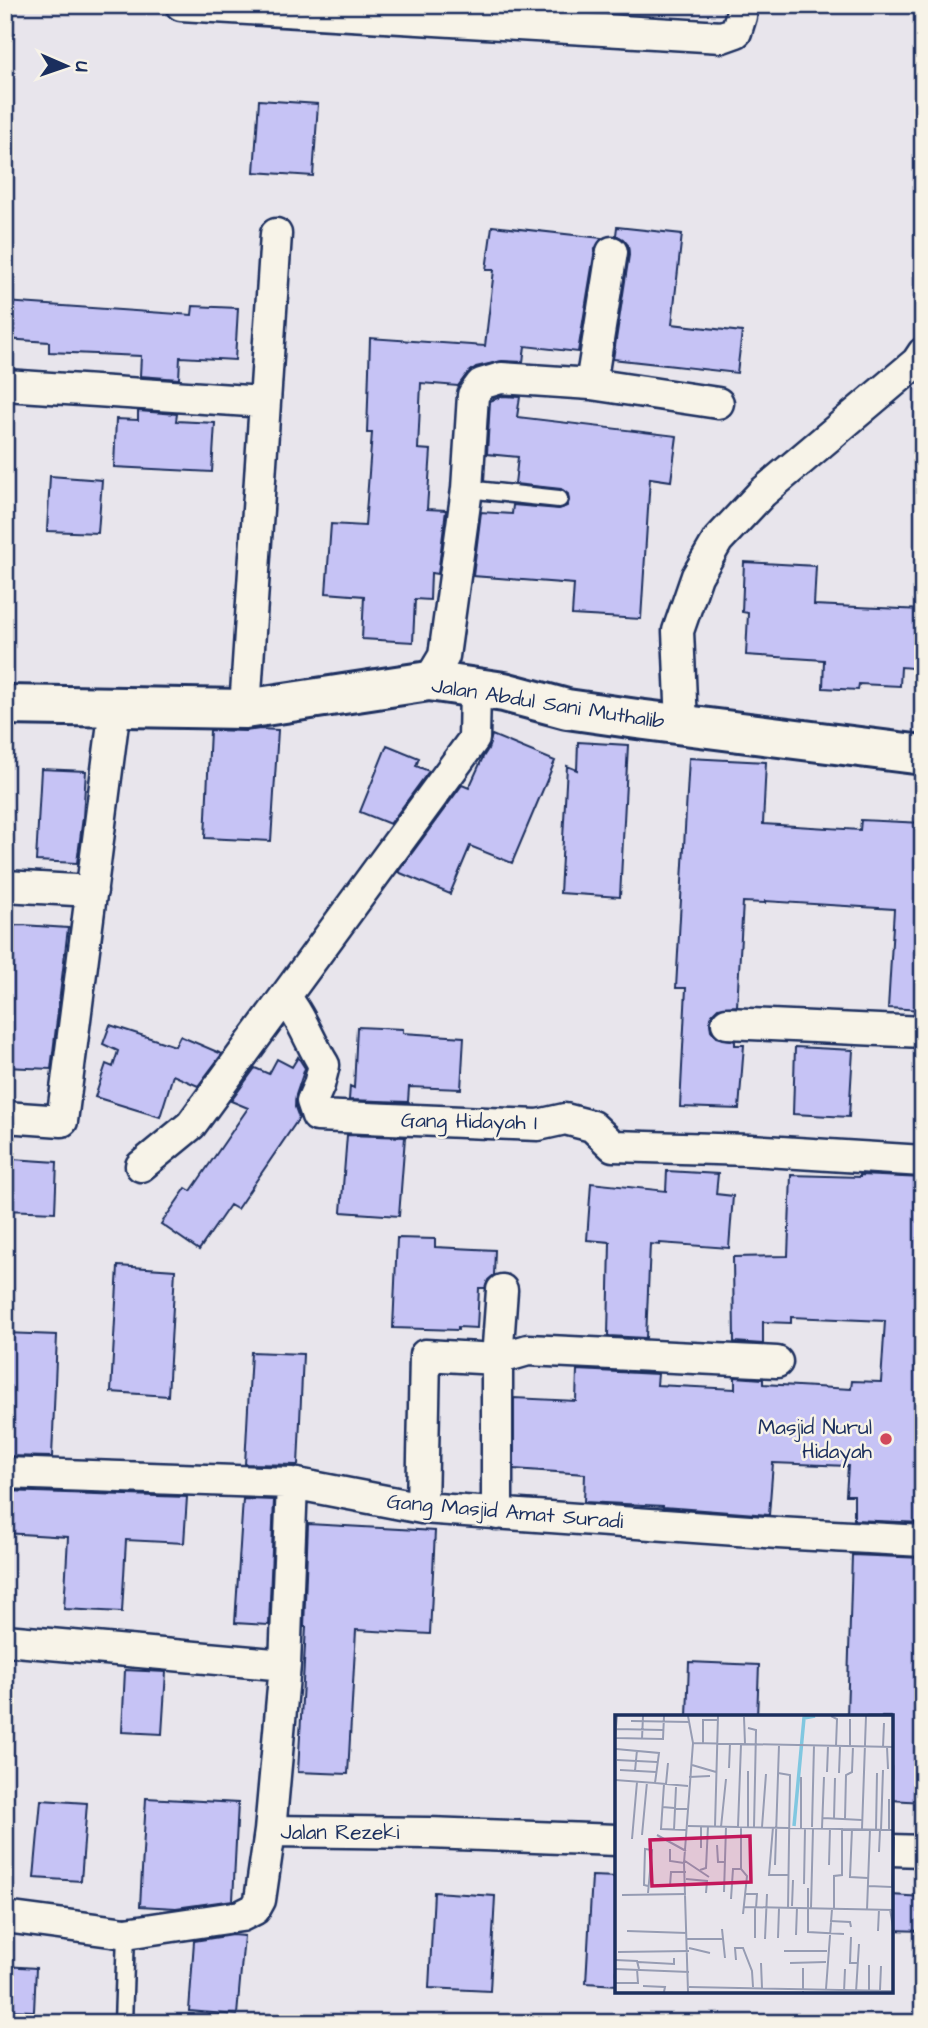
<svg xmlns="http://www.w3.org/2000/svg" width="928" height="2028" font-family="'Architects Daughter',sans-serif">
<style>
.building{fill:#c6c3f5;stroke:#1b2f5e;stroke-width:2}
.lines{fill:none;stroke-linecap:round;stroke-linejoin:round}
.lane-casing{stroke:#1b2f5e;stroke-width:21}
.street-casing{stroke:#1b2f5e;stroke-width:35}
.secondary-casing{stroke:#1b2f5e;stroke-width:44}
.lane{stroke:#f7f3e8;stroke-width:16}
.street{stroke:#f7f3e8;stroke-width:30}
.secondary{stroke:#f7f3e8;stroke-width:38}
.poi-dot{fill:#d1495b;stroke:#f7f3e8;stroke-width:2.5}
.labels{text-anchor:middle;stroke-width:5;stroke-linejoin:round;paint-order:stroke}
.street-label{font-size:21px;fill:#1b2f5e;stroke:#f7f3e8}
.poi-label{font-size:21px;fill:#1b2f5e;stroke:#f7f3e8;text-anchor:end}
.inset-river{fill:none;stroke:#80c7e0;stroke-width:3.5}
.inset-road{fill:none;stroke:#969cb3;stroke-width:2}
.view{fill:#c2185b;fill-opacity:0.15;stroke:#c2185b;stroke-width:3.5}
.inset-edge{fill:none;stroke:#1b2f5e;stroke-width:3.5}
</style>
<rect width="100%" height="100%" fill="#e8e5ec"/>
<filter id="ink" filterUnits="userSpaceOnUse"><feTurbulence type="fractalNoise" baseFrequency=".0143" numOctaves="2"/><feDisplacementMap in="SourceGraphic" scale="14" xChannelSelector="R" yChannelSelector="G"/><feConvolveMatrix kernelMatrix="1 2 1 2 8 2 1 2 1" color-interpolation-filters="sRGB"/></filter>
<g filter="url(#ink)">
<!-- building -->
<path class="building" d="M259,100l59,4 -5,72 -59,-4z
M492,226l110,12 -7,11 -17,103 -53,-6 -2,16 -21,-1 -26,6 -9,7 -9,12 -37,-3 -3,66 13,1 -4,59 19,1 -8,64 -7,-1 -1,27 -15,-1 -2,43 -51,-3 2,-43 -38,-3 5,-69 34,2 7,-93h-5l3,-95 115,8 9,-76h-8z
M617,227l65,7 -10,90 70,8 -5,41 -124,-14 16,-104 -1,-10 -5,-6 -7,-4z
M5,302l187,13 1,-9 45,2 -3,52 -55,-3 -1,22 -39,-3 1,-20 -92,-4v-10l-44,-3z
M503,396l17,1 -3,20 160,19 -6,45 -21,-3 -9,141 -69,-4 2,-31 -101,-8 8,-64 31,2 1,-9 46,4 8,-3 2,-5 -1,-7 -7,-5 -46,-5 3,-27 -31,-3 3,-53z
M138,411l39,3 -1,7 39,2 -3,49 -98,-5 2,-48 22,1z
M50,476l52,4 -4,53 -51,-2z
M744,562l72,4 -2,39 109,5v59l-22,-2 -1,19 -41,-2 -1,6 -35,-2 1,-28 -78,-5 2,-42 -6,-1z
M260,729l18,1 -7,111 -66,-3 5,-108 35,1z
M492,735l63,26 -43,102 -42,-17 -20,48 -52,-22 64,-87 7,3 14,-31 5,-8z
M578,742l50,3 -8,152 -60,-4 7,-127 10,4z
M387,745l32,13 -3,8 13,5 -39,53 -30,-12z
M689,758l77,4 -3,62 97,6 1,-10 62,3v187l-35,-2 6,-99 -129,-8v2l-22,-1 -6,104 -19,2 -6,6 -2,9 1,7 6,7 18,4v4h9l-5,64 -59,-2 6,-119h-10z
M41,769l45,2 -3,46 -6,46 -41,-2z
M22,925l46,3 -17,141 -46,-2v-141z
M110,1025l65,21 5,-10 42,18 -24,32 -25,-11 -13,42 -65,-20 11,-33 7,3 5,-16 -15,-7z
M357,1027l46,2v4l61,4 -3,52 -52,-2 -1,15 -59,-2 1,-14 4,2z
M795,1047l58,3 -4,67 -56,-3z
M298,1057l7,11 -9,27 -1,12 4,11 -62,91 -7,-4 -31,45 -38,-26 25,-36 5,3 57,-83 -17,-7 24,-33 14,6 8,-15 15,8z
M347,1135l58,2 -6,79 -58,-4z
M12,1159l45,3 -2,50 -50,-2v-50z
M667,1171l51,3 -2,20 17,2 -4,52 -69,-5v2l-10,-1 -4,94 -38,-2 2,-94 -23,-2 4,-57 75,8z
M791,1175l69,2v-2l63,3v41l-4,62 4,1v241l-69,-3v-25h-8l2,-29 -75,-3 -4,52 -106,-8v-1l-79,-4 1,-28 -71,-5v-71l62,3 1,-31 81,4 -1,11 78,4v-12l28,2v5l88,5 1,-8 29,1 4,-61 -94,-4v6l-28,-1v22l-29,-2 -1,-85 55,-1z
M397,1238l38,1v8l60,3 -1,25 -6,5 -3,8h-6l-2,40 -19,-1v3l-65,-2z
M118,1266l57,4 -7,126 -57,-4z
M5,1333l52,2 -5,122 -47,-1z
M251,1352l52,2 -5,111 -53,-1z
M5,1491l182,6 -3,46 -58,-3 -4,72 -58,-3 4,-72 -63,-4z
M243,1499l31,1 -5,125 -34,-2z
M308,1524l127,7 -5,103 -74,-4 -8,144 -50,-2 8,-145h-2z
M852,1555l71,3v244l-32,-2v-83h-44z
M689,1662l70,3 -2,52h-70z
M125,1670l41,2 -4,62 -40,-2z
M146,1798l92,5 -5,97 -57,8 -36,-2z
M41,1800l46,3 -6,78 -47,-3z
M592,1876l25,1v108l-31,-2z
M434,1892l61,4 -5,95 -61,-3z
M891,1895l32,2v34l-32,-1z
M232,1935l12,1 -7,79 -48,-4 5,-70z
M5,1966l31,2 -2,43 -29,-1z"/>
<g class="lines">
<defs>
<path id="lane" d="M467,489l92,10
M123,2023l3,-90"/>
<path id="street" d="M181,5l541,32 14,-5 5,-16 1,-11
M591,384l21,-132
M5,385l260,17 -20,307
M265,402l11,-168
M429,681l15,-25 23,-167 6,-94 8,-11 20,-6 90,6 127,19
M682,724l-4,-93 19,-55 21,-36 44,-47 155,-131 6,-9
M5,886l87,5
M285,997c17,20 25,46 39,68l-5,20 -7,16 5,15 221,9 27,-6 27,7 21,20 137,4 173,11
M727,1023l196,9
M5,1117l57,4 53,-414
M141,1166l50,-41 283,-386 1,-50
M5,1473l287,10 130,25 356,25 145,8
M422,1508l3,-153 72,4 31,-9 249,12
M497,1514v-155l5,-69
M5,1640l280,25 -15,166
M285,1665l7,-182
M891,1850l32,1
M5,1917l121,16 115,-17 14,-7 5,-9 10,-69 158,2 189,7"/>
<path id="secondary" d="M5,705l240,4 184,-28 75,11 63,17 70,10 286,36"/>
</defs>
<!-- lane casing -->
<use href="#lane" class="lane-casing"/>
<!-- street casing -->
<use href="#street" class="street-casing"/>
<!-- secondary casing -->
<use href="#secondary" class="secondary-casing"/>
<!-- lane -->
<use href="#lane" class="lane"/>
<!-- street -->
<use href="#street" class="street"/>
<!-- secondary -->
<use href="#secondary" class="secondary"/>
</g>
</g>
<!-- markers -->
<circle class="poi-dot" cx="886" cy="1439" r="7"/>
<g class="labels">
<!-- street labels -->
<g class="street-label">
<text transform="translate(548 703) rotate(9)" y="7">Jalan Abdul Sani Muthalib</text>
<text transform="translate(469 1121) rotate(1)" y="7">Gang Hidayah I</text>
<text transform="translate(505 1511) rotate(5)" y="7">Gang Masjid Amat Suradi</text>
<text x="340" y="1839">Jalan Rezeki</text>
</g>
<!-- poi labels -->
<g class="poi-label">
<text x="872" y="1434">Masjid Nurul<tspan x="872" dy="24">Hidayah</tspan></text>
</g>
</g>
<!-- overview -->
<g transform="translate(615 1715)">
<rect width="278" height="278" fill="#e8e5ec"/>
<path class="inset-river" d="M179,111l10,-108 11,-2"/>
<path class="inset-road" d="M216,1l6,3 -1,27M129,2l1,27M16,6l59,1M133,13l8,2 -2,97M0,14l49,1M0,23l48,1 1,-23M0,23l2,-22M27,24l1,-23M78,28l201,4M88,28v-23h14M235,31v-27M268,32l1,-24M272,32l1,22M2,45l40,2M77,50l24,7M114,53l1,-25M5,55l36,2M20,56l2,-21M212,57l1,-26M163,58l12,2 -2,133M224,58l1,-27M74,62l21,-1M0,65l40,3 4,-30 -43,-4M40,68l33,3M49,69l-3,45 26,1M51,69l2,-21M274,84v31M47,92l25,2M208,103l39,2M219,103l1,-40M230,104l1,-44 6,-3 1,-26M73,111l206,4M100,111l3,-110M106,112l5,-48M123,112l3,-83M126,112v42l6,7 -4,38M133,112v-56M147,112l4,-53M158,112l-4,48h19M197,112l2,-82M186,113v-51M207,113l2,-51M237,114l-2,48 18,1M247,114l4,-113M59,115l2,-43M261,115l1,-57M266,115l2,-60M27,120l5,-53M42,120l29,16M17,124l5,-57M102,130l1,17h7M86,133v-22M55,134v12l14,2M264,137l1,-22M70,146l24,16M160,150l4,-120M214,150l1,-37M85,155l6,-2 2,-42M71,164l21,2 -1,12M189,169l1,-56M55,171l1,-14h15M253,171l24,1 2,-50M193,173v44l36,2M109,177l2,-65M33,178l4,-43 -7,-1 -1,36 4,1M130,179h12l-1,14M7,180l64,-1M116,184l2,-30h8M177,191l1,-26M129,192l150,3M140,193v30M196,193l2,-80M219,194v-33l8,-1v-47M275,194l4,24M252,195l3,-81M215,206l20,1 1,5M107,214l3,29M12,216l60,2M263,216l1,-22M181,220l1,-28M236,222l-1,26h7M163,223l1,-30M72,224h36M150,224l2,-45M74,233l21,5M169,236h43M3,237l71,-1M0,245l22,1 2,8M121,245l-1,-12h8l9,23 1,16M23,247l36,2v-6M146,248l1,25M175,248l36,-1M0,254l74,3M0,268h23l-1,-14M28,271l22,1 -1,5M74,272l205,4M211,274l6,-80M254,275v-25M265,275l1,-24M73,277l-4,-129 9,-120 -5,-27M188,277v-24M229,277l1,-23M241,277l3,-48"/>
<path class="view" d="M135,121l1,46 -99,4 -2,-46z"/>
<rect width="278" height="278" class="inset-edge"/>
</g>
<!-- margin -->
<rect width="928" height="2028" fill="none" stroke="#f7f3e8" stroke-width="28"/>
<rect x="14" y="14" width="900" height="2000" fill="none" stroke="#1b2f5e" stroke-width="2.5" filter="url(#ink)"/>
<!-- north arrow -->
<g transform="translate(66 66) rotate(92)" stroke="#f7f3e8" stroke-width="5" paint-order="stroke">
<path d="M0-5L12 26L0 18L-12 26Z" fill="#1b2f5e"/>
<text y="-10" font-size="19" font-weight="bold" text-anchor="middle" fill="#1b2f5e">U</text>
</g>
</svg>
